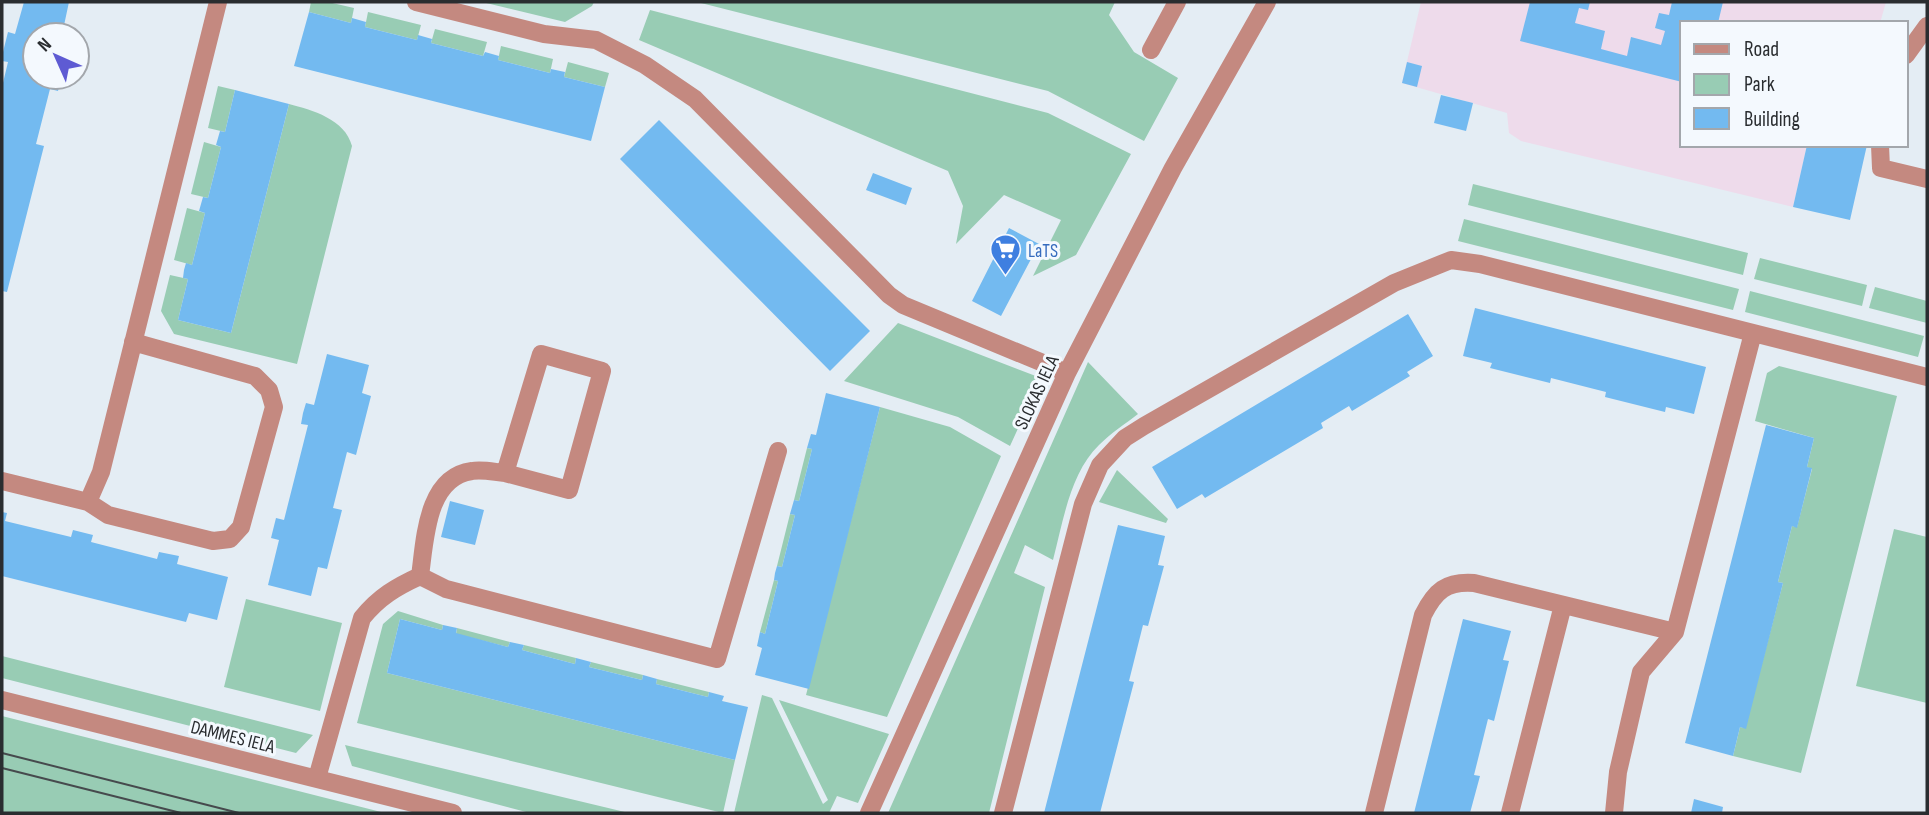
<svg xmlns="http://www.w3.org/2000/svg" width="1929" height="815" font-family="'Sofia Sans Condensed',sans-serif">
<style>
.education{fill:#eedbeb}
.green{fill:#98ccb4}
.building{fill:#73baf0}
.lines{fill:none;stroke-linecap:round;stroke-linejoin:round}
.minor{stroke:#c48980;stroke-width:18}
.tram{stroke:#464a4d;stroke-width:2}
.labels{text-anchor:middle;stroke-width:6;stroke-linejoin:round;paint-order:stroke}
.shop-label{font-size:19px;fill:#366cbe;stroke:#f4f9fe;text-anchor:start}
.street-label{font-size:19px;fill:#2a2d30;stroke:#f4f9fe}
</style>
<rect width="100%" height="100%" fill="#e4edf4"/>
<!-- education -->
<path class="education" d="M1421,2h465l-6,21h-198v122h125l-14,62 -272,-66 -12,-8 -2,-20 -105,-30z"/>
<!-- green -->
<path class="green" d="M311,2h17l26,6 -3,15 -42,-11z
M482,2h112l-2,4 -27,16z
M697,2h418l-6,13 25,37 44,26 -34,63 -96,-50z
M650,10l398,103 83,41 -55,101 -43,21 28,-56 -57,-25 -48,49 7,-38 -15,-35 -309,-131z
M368,12l53,13 -4,15 -52,-13z
M435,29l52,13 -4,14 -52,-13z
M501,46l52,13 -3,14 -52,-13z
M568,62l41,11 -4,14 -41,-10z
M218,86l17,4 -10,42 -17,-4z
M289,104c23,6 56,15 63,42l-55,218 -123,-30 -13,-23 9,-36 18,4 -10,41 53,13z
M204,142l17,5 -13,51 -17,-4z
M1473,184l275,69 -5,22 -275,-70z
M187,208l18,5 -13,52 -18,-5z
M1464,219l275,70 -6,21 -275,-69z
M1760,258l107,27 -5,21 -108,-27z
M1875,287l52,14v22l-58,-15z
M1750,291l174,45 -6,21 -173,-45z
M898,323l143,55 -31,68 -52,-29 -114,-36z
M1088,362l50,52c-13,10 -27,19 -39,31 -29,28 -36,77 -46,115l-28,-15 -11,28 31,14 -56,226h-101z
M1779,366l118,30 -96,377 -68,-17 7,-29 5,1 38,-145 -5,-1 14,-56 5,1 15,-58 -5,-2 7,-29 -59,-17 12,-48z
M880,407l70,20 51,29 -114,261 -81,-22z
M807,448l5,1 -13,52 -5,-1z
M1117,470l51,49 -2,4 -67,-21z
M790,514l5,1 -13,52 -5,-1z
M1894,529l33,8v166l-71,-17z
M774,580l4,1 -13,53 -5,-2z
M246,599l96,24 -22,88 -96,-24z
M398,611l45,14 -1,5 -42,-11 -13,54 348,87 -12,53 -366,-90 26,-99z
M457,628l53,14 -2,5 -52,-13z
M524,645l52,13 -1,6 -53,-14z
M2,656l311,79 -17,18 -294,-75z
M591,662l52,13 -1,5 -53,-13z
M657,679l52,13 -1,5 -52,-13z
M762,695l10,3 51,106 5,-4 -49,-100 110,34 -31,69 -21,-7 -8,17h-95z
M2,716l383,97h-383z
M345,745l284,68h-99l-178,-47z"/>
<!-- building -->
<path class="building" d="M24,2h45l-6,28 9,1 -1,4h-36v42h26l-3,14 -8,-2 -14,55 8,2 -37,146 -5,-1v-204l6,-25 -6,-1v-5l6,-24 7,2z
M1530,2h60l-2,8 -9,-2 -4,15 30,8 -4,18 26,7 4,-19 30,8 4,-14 -10,-3 4,-15 10,2 3,-13h51l-5,21h-36v59l-162,-41z
M309,12l42,11 1,-5 14,4 -1,5 52,13 1,-5 14,4 -1,4 52,13 2,-4 14,4 -1,4 52,13 1,-4 14,3 -1,5 41,10 -14,54 -297,-75z
M1407,62l15,4 -5,21 -15,-4z
M235,90l54,14 -58,229 -53,-13 10,-41 -5,-1 1,-8 2,-7 6,2 13,-52 -6,-2 4,-14 5,1 13,-51 -5,-2 4,-14 5,1z
M1441,95l32,8 -7,28 -32,-8z
M659,120l211,211 -40,40 -210,-212z
M1807,145h60l-17,75 -57,-13z
M873,173l39,15 -6,17 -40,-15z
M1009,228l30,16 -38,72 -29,-15z
M1475,308l231,59 -12,47 -28,-7 -1,5 -60,-15 1,-5 -55,-14 -1,5 -60,-15 2,-5 -29,-7z
M1408,314l25,42 -26,16 3,4 -58,35 -3,-5 -28,17 2,5 -118,70 -3,-4 -25,15 -25,-42z
M327,354l42,11 -7,28 9,3 -15,59 -9,-3 -14,56 9,2 -15,59 -9,-2 -7,29 -43,-11 11,-45 -8,-2 5,-20 8,2 24,-95 -7,-1 2,-11 3,-10 8,2z
M826,393l54,14 -71,282 -54,-14 7,-27 -5,-2 3,-14 5,2 13,-53 -4,-1 1,-7 2,-7 5,1 13,-52 -5,-1 4,-14 5,1 13,-52 -5,-1 4,-14 5,1z
M1766,425l48,13 -7,29 5,1 -15,60 -5,-2 -14,56 5,1 -37,146 -6,-2 -7,29 -48,-13z
M450,501l34,9 -9,35 -34,-8z
M2,512l5,1 -2,8 66,16 2,-7 20,5 -2,7 66,17 2,-7 20,4 -2,8 51,13 -11,43 -28,-7 -3,9 -184,-46z
M1118,525l47,11 -7,29 6,1 -16,60 -5,-1 -14,56 5,1 -34,131h-56z
M400,619l42,11 1,-5 14,3 -1,5 52,14 2,-5 14,3 -2,5 53,14 1,-6 15,4 -2,5 53,13 1,-5 14,4 -1,5 52,13 1,-5 15,4 -2,5 26,6 -13,53 -348,-87z
M1463,619l48,12 -8,29 6,1 -15,60 -6,-2 -14,56 6,1 -10,37h-56z
M1694,799l29,8 -1,6h-31z"/>
<g class="lines">
<!-- minor -->
<path class="minor" d="M416,2l128,32 52,6 49,25 50,34 194,196 14,10 164,68
M1151,50l26,-48
M1906,55l21,-29
M1880,145l1,23 46,11
M2,481l86,21 20,13 105,26 17,-2 11,-12 33,-120 -5,-17 -14,-14 -122,-34
M88,502l13,-30 117,-470
M420,576c5,-35 6,-99 52,-105 10,-2 22,1 33,2l36,-119 61,17 -33,119 -64,-17
M420,576l26,13 271,70 61,-208
M2,700l451,113
M317,778l45,-160c17,-21 34,-31 58,-42
M869,813l198,-440 106,-205 94,-166
M1003,813l80,-309 17,-39 25,-27 19,-12 250,-143 57,-23 29,4 447,113
M1374,813l49,-198c12,-24 23,-34 51,-32l201,49
M1510,813l53,-208
M1614,813l4,-41 23,-100 34,-40 78,-299"/>
<!-- tram -->
<path class="tram" d="M2,753l237,60
M2,768l179,45"/>
</g>
<!-- icons -->
<defs>
<symbol id="supermarket-pin" viewBox="-11 -11 22 30"><path d="M0 17L-7.5 6A9.5 9.5 0 1 1 7.5 6Z" fill="#3f7fe0" stroke="#f4f9fe"/><path d="M-6-5.5h2.5l.6 2H6L4.5 2H-2.5L-4.4-4H-6ZM-1.5 3.2a1.3 1.3 0 1 0 .1 0ZM3 3.2a1.3 1.3 0 1 0 .1 0Z" fill="#fff"/></symbol>
</defs>
<g fill-rule="evenodd">
<use href="#supermarket-pin" x="988" y="232" width="35" height="47"/>
</g>
<g class="labels">
<!-- shop labels -->
<g class="shop-label">
<text x="1028" y="257">LaTS</text>
</g>
<!-- street labels -->
<g class="street-label">
<text transform="translate(1036 392) rotate(-65)" y="7">SLOKAS IELA</text>
<text transform="translate(233 736) rotate(14)" y="7">DAMMES IELA</text>
</g>
</g>
<!-- border -->
<rect width="1929" height="815" fill="none" stroke="#2a2d30" stroke-width="7"/>
<!-- legend -->
<rect x="1680" y="21" width="228" height="126" fill="#f4f9fe" stroke="#a3a7ac" stroke-width="2"/>
<rect x="1694" y="44" width="35" height="10" fill="#c48980" stroke="#a3a7ac" stroke-width="2"/>
<text x="1744" y="56" font-size="21" fill="#2a2d30">Road</text>
<rect x="1694" y="74" width="35" height="21" fill="#98ccb4" stroke="#a3a7ac" stroke-width="2"/>
<text x="1744" y="91" font-size="21" fill="#2a2d30">Park</text>
<rect x="1694" y="108" width="35" height="21" fill="#73baf0" stroke="#a3a7ac" stroke-width="2"/>
<text x="1744" y="126" font-size="21" fill="#2a2d30">Building</text>
<!-- north arrow -->
<g transform="translate(56 56) rotate(315)"><circle r="33" fill="#f4f9fe" stroke="#a3a7ac" stroke-width="2"/>
<path d="M0-5L12 26L0 18L-12 26Z" fill="#5e5bd3"/>
<text y="-10" font-size="19" font-weight="bold" text-anchor="middle" fill="#2a2d30">N</text>
</g>
</svg>
